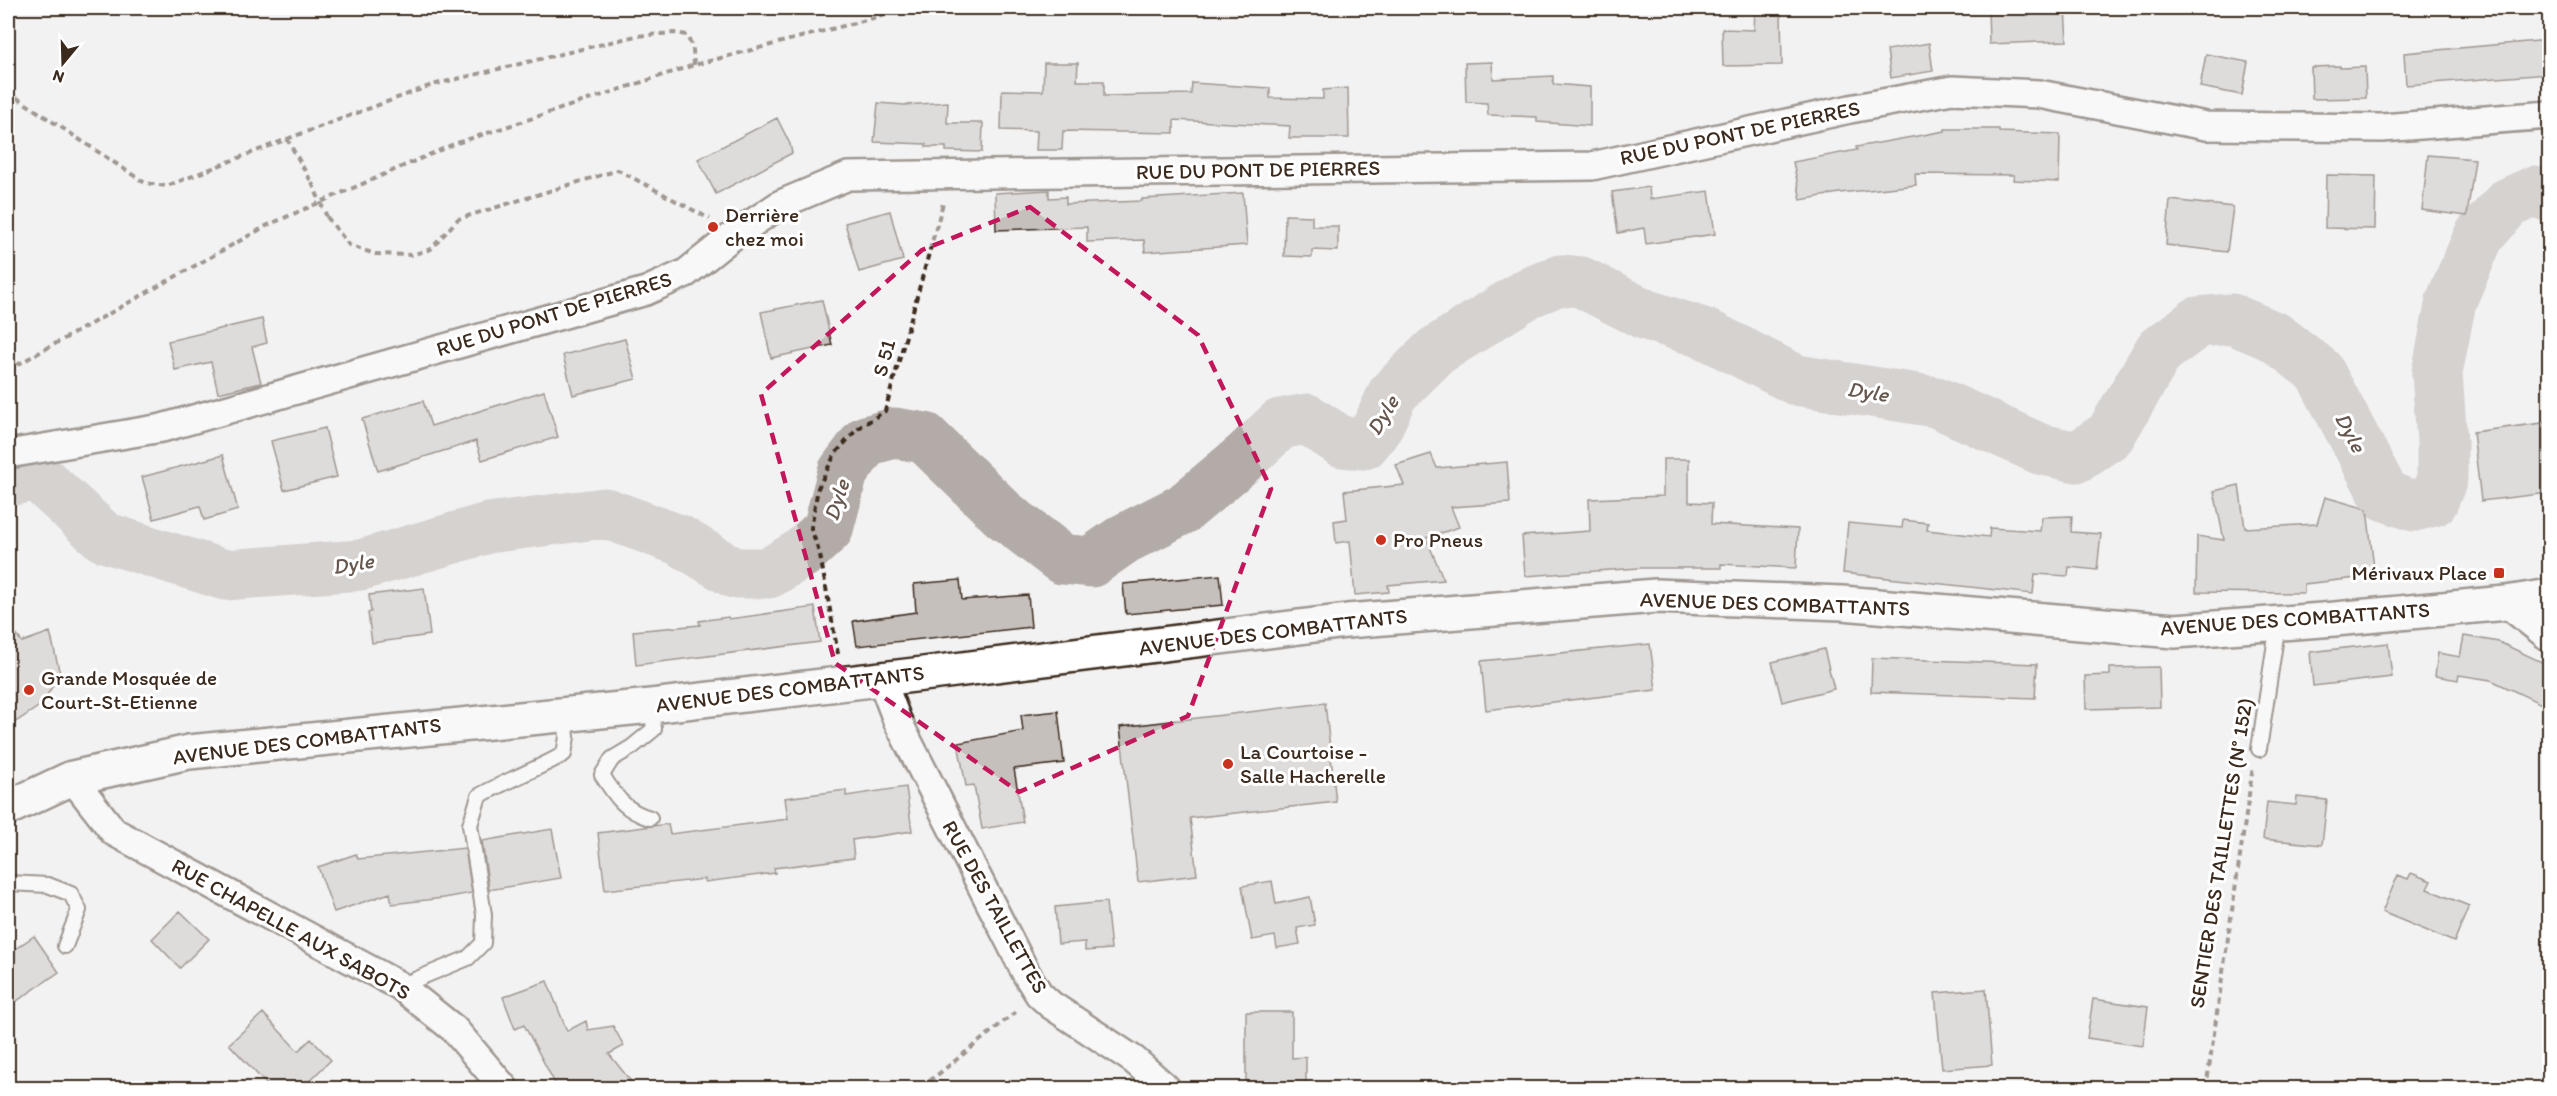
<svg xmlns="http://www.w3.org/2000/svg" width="2557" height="1096" font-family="Itim,sans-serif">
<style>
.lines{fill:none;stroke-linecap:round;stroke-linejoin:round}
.river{stroke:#b2aba7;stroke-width:51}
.building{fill:#c6c0bd;stroke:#3b2a1e;stroke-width:1.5}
.service-casing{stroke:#3b2a1e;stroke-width:18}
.minor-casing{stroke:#3b2a1e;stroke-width:32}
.secondary-casing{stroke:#3b2a1e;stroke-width:38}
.path{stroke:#3b2a1e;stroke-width:4;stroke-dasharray:6 4.5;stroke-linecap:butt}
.service{stroke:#fff;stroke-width:14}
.minor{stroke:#fff;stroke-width:27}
.secondary{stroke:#fff;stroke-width:33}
.path-bridge{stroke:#3b2a1e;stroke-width:4;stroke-dasharray:6 4.5;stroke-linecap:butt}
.marked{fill:none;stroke:#c2185b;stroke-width:4.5;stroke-dasharray:12 8;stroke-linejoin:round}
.poi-dot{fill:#c8321e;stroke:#fff;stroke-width:2}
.labels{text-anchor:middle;stroke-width:6;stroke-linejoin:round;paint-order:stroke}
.street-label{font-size:21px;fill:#3b2a1e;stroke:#fff}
.poi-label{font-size:21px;fill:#3b2a1e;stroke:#fff;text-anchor:start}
.water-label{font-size:22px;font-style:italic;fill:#65574e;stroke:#fff}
</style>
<rect width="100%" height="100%" fill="#f3f2f2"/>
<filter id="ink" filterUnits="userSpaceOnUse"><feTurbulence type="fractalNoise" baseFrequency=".0167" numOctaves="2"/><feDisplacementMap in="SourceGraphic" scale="12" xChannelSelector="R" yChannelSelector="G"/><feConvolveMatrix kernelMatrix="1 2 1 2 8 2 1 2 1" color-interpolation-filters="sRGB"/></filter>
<g filter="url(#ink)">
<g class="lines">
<!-- river -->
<path class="river" d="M8,481l28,-6 68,62 121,38 136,-10 127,-37 117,-15 74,27 55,33h35l33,-20 26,-24 15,-57 23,-31 28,-8 31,5 78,76 59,45 29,3 33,-23 59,-30 62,-52 35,-33 27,-5 35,23 22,2 13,-16 16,-35 43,-42 92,-58 32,-13 21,2 63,32 62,20 90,46 140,22 104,47 37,8 33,-22 49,-84 39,-29 34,-3 43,18 44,34 66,125 29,10 19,-5 9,-22v-37l-5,-69 14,-72 28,-65 29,-33 27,-12 15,6"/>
</g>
<!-- building -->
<path class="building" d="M1988,8h77l2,33 -78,3z
M1755,11h26l1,54 -59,1 -1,-37 32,1z
M2550,40v34l-144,11 -2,-32z
M1929,43l4,28 -42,7 -4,-28z
M2206,54l42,8 -6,33 -42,-8z
M1492,62l1,17 60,-3v8l37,3v39l-53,-4v-5l-49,-2 -1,-12 -21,-1 -1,-39z
M1044,63h34l-1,18h27v15l87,-2 1,-11 78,5v10l53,1v-9l25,-2 1,50h-60l1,-12 -116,-6v13l-111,-2 -1,19h-26l1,-19 -36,-1 1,-40 41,1z
M2340,66v2l25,-1 1,31 -54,1 -1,-32z
M948,102l-1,21h36l-1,29 -36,-1v-4h-20v-3l-52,-2 4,-39 27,2z
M777,118l13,26 2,9 -76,41 -18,-35z
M1945,129h54v3l61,2 -1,48 -46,-2 1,-5 -99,-1 1,11 -77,8 -38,7 -8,-38 64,-12 -1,-3 89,-16z
M2428,155l47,4 -8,57 -45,-6z
M2326,175l50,1 -1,53 -50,-1z
M1649,187l1,12 59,-8 6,43 -69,10 -2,-16 -26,5 -6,-41z
M1049,190v8l17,-1v7l76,-3v-2l101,-6 4,52 -102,7 -1,-12 -57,2v-15l-91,3 -1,-37z
M2170,200l63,7 -6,45 -61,-7z
M890,211l13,49 -44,12 -14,-49z
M1285,215l27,1v10h26v25l-26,-1v7l-28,-1z
M822,300l10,45 -61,13 -10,-46z
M262,319l5,24 -15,4 9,36 -43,10 -7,-31 -36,8 -7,-29z
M625,339l11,40 -63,16 -10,-40z
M544,391l14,46 -76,23 -6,-19 -98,30 -16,-52 61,-18 8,25z
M2550,422v71l-69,8 -8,-69z
M325,428l12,49 -53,13 -13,-49z
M1431,454l6,14 70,-6 3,41 -59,4 8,20 -33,11 18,42 -56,5 1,7 -34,3 -5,-54 -14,2 -2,-22 13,-2 -3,-28 60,-6 -8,-20z
M223,455l15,55 -34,10 -4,-14 -46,13 -12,-42z
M1663,459h26v43l23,1 -1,21 87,5 -2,39 -75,-4v4h-82l-114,8 -3,-40 68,-5 -1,-32 74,-3z
M2239,485l6,43 72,-4 8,-27 42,12 8,67 -71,8v9l-108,-1 1,-56 27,4 -10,-49z
M2072,516l-1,16 30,2 -4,36 -28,-3 -1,9 -33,-2 -2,20 -190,-21 5,-50 54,5 1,-8 25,3 -1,7 62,7 1,-9 50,3 2,-14z
M1220,575l3,30 -97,9 -3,-30z
M960,580l2,20 66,-5 3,32 -174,19 -4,-25 63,-9 -2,-28z
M424,588l6,47 -58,8 -4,-30 3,-1 -2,-17z
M815,607l5,35 -184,23 -3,-34 67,-6 -1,-4 29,-4 1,2z
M8,624l14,18 28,-10 10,42 -19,31 -33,22z
M2464,636l35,6 51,24v42l-59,-28 -32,-5 -1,5 -23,-4 3,-23 22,4z
M2388,643l4,34 -79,9 -3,-34z
M1650,644l6,46 -170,20 -5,-49z
M1824,649l10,40 -52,13 -10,-40z
M1872,658l165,6 -2,34 -164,-6z
M2159,667l1,40 -74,2 -1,-33 25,-1v-7z
M1325,703l11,99 -146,16 7,57 -59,7 -18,-155z
M1058,711l6,52 -50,6 9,53 -41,7 -8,-44 -8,1 -8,-43 65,-12 -2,-16z
M906,787l6,44 -60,9 2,18 -80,10 1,5 -70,9v-3l-100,11 -7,-57 70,-9 2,10 118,-15 -3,-21 61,-8v6z
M2297,797l30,3 -5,45 -59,-6 4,-37 29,3z
M552,829l9,49 -72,12 -7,-49z
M465,848l7,45 -28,5 -52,6 -2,-11 -56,19 -16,-45 38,-13 2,5z
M2411,873l20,8 -4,8 42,17 -15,36 -72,-30 16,-37 10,4z
M1272,881l4,23 34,-7 5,28 -18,3 3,16 -23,4 -2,-12 -23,4 -10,-54z
M1106,902l5,47 -26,2v-9l-27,2 -3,-37z
M180,911l29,28 -29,29 -28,-29z
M34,936l25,36 -51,35v-53z
M547,981l20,50 19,-10 2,9 25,-4 11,20 -15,8 28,35h-79l-34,-64 -9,4 -12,-32z
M1986,989l6,76 -50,4 -7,-76z
M2093,999l55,8 -5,39 -56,-8z
M1246,1012h46v46l14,-1v31h-60z
M263,1013l35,38 13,-12 20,21 -30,29h-30l-42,-45z"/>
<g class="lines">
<defs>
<path id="service" d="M2259,749l19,-126
M650,818c-25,-7 -34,-21 -48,-43l10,-16 20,-12 22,-18 -3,-23
M8,883l40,2 23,9 8,16 -14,36
M400,986l68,-28 15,-15 1,-28 -14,-90 9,-29c28,-16 57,-26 85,-42l3,-17 -2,-23"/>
<path id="minor" d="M8,454l154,-26 484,-137 40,-18 44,-35 51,-34 67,-28 744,-10 258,-57 102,-19 87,4 167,32 176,2 168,-13
M2506,603l44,35
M881,678l16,42 130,255 12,19 12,11 83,55 32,28
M72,778l42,54 286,154 54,43 50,59"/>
<path id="secondary" d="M8,808l64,-30 117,-26 462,-46 272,-32 424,-53 309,-25 186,7 333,28 160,-12 171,-16 44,-7"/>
</defs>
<!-- service casing -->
<use href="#service" class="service-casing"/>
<!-- minor casing -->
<use href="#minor" class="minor-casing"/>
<!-- secondary casing -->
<use href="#secondary" class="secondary-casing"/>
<!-- path -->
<path class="path" d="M8,92l137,91 22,3 120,-47 25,44
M287,139l145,-54 204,-49 38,-3 13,2 6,15 1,15
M327,217l22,28 26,9 36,1 20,-6 27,-30 160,-49 92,49
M8,370l260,-145 186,-81 240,-79 218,-57
M838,654l-18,-99 -9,-27 7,-40 17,-34 22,-25 28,-18 58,-208
M921,1088l96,-77
M2206,1088l47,-321"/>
<!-- service -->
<use href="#service" class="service"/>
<!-- minor -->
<use href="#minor" class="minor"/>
<!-- secondary -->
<use href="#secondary" class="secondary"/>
<!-- path-bridge -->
<path class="path-bridge" d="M312,183l15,34"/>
</g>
</g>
<!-- marked area -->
<path d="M0 0H2557V1096H0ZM1030,207l168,128 73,154 -83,227 -169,76 -184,-129 -74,-269 161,-144z" fill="#f3f2f2" fill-opacity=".55" fill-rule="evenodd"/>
<path class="marked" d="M1030,207l168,128 73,154 -83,227 -169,76 -184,-129 -74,-269 161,-144z"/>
<!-- markers -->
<g class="poi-dot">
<circle cx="713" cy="227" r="6"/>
<circle cx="1381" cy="540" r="6"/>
<rect x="2493" y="567" width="12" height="12" rx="3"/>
<circle cx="29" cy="690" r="6"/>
<circle cx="1228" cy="764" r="6"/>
</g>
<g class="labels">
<!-- street labels -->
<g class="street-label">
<text transform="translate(1740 133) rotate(-12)" y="7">RUE DU PONT DE PIERRES</text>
<text transform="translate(1258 170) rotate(-1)" y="7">RUE DU PONT DE PIERRES</text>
<text transform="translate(554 314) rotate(-17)" y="7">RUE DU PONT DE PIERRES</text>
<text transform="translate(884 358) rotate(-75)" y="7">S 51</text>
<text transform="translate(1775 604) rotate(2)" y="7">AVENUE DES COMBATTANTS</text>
<text transform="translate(2295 619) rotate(-4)" y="7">AVENUE DES COMBATTANTS</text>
<text transform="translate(1273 632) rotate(-7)" y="7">AVENUE DES COMBATTANTS</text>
<text transform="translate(790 689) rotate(-7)" y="7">AVENUE DES COMBATTANTS</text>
<text transform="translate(307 741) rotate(-7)" y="7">AVENUE DES COMBATTANTS</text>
<text transform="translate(2221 853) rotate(-81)" y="7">SENTIER DES TAILLETTES (N° 152)</text>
<text transform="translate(995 907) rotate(61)" y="7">RUE DES TAILLETTES</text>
<text transform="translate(291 929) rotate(29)" y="7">RUE CHAPELLE AUX SABOTS</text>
</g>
<!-- poi labels -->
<g class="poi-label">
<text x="725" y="222">Derrière<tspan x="725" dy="24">chez moi</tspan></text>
<text x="1393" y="547">Pro Pneus</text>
<text x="2487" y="580" text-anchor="end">Mérivaux Place</text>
<text x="41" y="685">Grande Mosquée de<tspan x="41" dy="24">Court-St-Etienne</tspan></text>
<text x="1240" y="759">La Courtoise -<tspan x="1240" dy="24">Salle Hacherelle</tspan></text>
</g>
<!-- water labels -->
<g class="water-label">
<text transform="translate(1868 391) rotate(9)" y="8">Dyle</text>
<text transform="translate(1382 415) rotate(-59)" y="8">Dyle</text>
<text transform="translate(2351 432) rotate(62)" y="8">Dyle</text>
<text transform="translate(836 500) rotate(-73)" y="8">Dyle</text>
<text transform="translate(353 563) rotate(-9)" y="8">Dyle</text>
</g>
</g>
<!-- margin -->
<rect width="2557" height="1096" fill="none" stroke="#fff" stroke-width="30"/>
<rect x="15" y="15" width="2527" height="1066" fill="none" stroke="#3b2a1e" stroke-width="2" filter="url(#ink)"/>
<!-- north arrow -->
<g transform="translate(63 63) rotate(199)" stroke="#ffffff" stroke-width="4.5" paint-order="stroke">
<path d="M0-4.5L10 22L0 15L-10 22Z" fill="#3b2a1e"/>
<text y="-9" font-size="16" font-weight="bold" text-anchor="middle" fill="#3b2a1e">N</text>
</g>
</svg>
